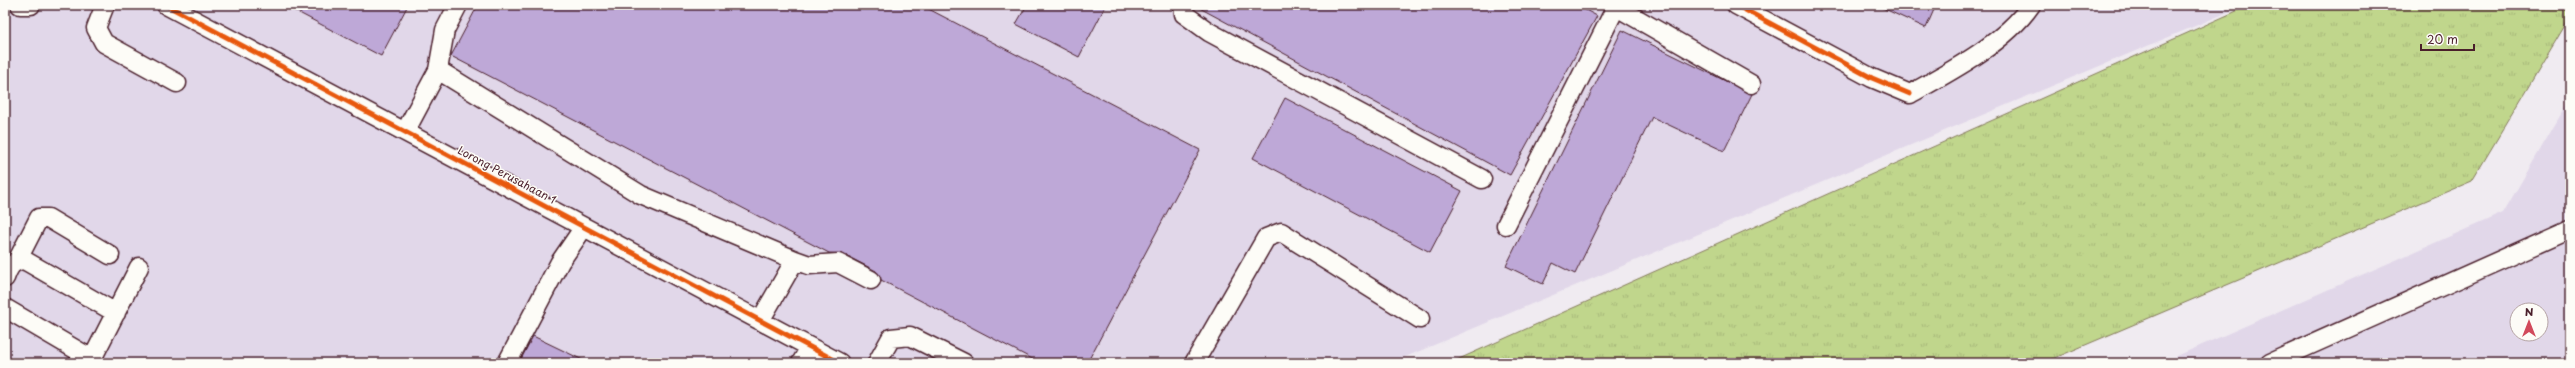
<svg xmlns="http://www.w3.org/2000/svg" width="2575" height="368" font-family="'Playpen Sans',sans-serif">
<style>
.built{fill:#e1d7e9;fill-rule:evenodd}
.grass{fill:url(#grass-tufts);stroke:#857a5c}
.building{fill:#bea8d7;stroke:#4a1f2b}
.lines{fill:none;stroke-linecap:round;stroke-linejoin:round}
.minor-casing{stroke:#4a1f2b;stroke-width:21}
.minor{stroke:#fdfcf7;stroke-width:18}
.cycleway-casing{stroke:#fdfcf7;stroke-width:8}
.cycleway{stroke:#e8590c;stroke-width:5}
.labels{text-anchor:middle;stroke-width:3;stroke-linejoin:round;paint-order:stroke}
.street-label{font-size:11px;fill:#4a1f2b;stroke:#fdfcf7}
</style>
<defs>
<pattern id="grass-tufts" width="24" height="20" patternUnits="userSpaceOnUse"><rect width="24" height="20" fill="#c0d68c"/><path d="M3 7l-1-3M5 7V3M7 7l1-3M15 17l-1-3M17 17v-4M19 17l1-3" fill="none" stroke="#a6b779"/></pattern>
</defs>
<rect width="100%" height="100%" fill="#f0ebf1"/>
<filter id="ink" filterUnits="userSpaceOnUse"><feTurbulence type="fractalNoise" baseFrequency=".025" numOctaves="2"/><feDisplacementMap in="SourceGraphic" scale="8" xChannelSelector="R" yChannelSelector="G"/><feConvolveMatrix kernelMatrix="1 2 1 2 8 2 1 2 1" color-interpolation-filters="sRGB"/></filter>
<g filter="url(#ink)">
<!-- built -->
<path class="built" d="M5,5h2240l-854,358h-1386z
M2570,99v264h-409l342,-150zM2517,310h24v24h-24z"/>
<!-- grass -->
<path class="grass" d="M2250,5h320v12l-98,164 -429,182h-593z"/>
<!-- building -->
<path class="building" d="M284,5h124l-27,51z
M478,5h443l279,145 -113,213h-47l-159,-83 -5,-9 -33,-17 -14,-1 -378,-197z
M1027,5h79l-27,52 -63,-33z
M1194,5h382l21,11 -87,159z
M1876,5h60l-10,23z
M1622,30l130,64 -28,57 -72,-34 -77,157 -22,-11 -10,21 -37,-18z
M1285,98l177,93 -32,61 -177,-94z
M533,336l56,27h-70z"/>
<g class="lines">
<defs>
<path id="minor" d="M20,5h11
M105,5l-9,23 8,15 73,40
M166,5l674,358
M458,5l-13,25 -7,40 203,125 154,65
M1183,5l1,9 25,18 273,147
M1613,5l138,79
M1736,5l136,73 38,16c40,-22 95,-51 121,-89
M405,132l33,-62
M1506,225l111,-220
M17,261l22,-43h9l62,37
M5,278c4,-11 7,-17 19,-18l92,53
M5,308l87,51
M760,321l35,-61 14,5 29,-2 33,17
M90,363l49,-96
M507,363l53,-101 24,-35
M801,363l9,-16
M877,363l14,-25 19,-2 54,27
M1194,363l72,-125 15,-6 139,87
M2270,363l300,-134"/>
</defs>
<!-- minor casing -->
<use href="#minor" class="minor-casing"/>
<!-- minor -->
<use href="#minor" class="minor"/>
<defs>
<path id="cycleway" d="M166,5l674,358
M1736,5l136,73 38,16"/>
</defs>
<!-- cycleway casing -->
<use href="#cycleway" class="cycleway-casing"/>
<!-- cycleway -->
<use href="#cycleway" class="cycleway"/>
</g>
</g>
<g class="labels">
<!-- street labels -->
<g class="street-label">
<text transform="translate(507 175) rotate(28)" y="4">Lorong Perusahaan 1</text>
</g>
</g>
<!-- margin -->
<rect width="2575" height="368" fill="none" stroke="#fdfcf7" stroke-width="20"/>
<rect x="10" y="10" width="2555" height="348" fill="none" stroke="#4a1f2b" stroke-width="1.5" filter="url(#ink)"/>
<!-- north arrow -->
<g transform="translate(2529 322)"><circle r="19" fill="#fdfcf7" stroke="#b5a4a5"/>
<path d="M0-3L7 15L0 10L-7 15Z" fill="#d1495b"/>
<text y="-6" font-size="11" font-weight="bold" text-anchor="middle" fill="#4a1f2b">N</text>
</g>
<!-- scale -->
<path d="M2421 44v6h53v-6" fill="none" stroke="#4a1f2b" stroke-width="2"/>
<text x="2427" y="44" font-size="12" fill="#4a1f2b" stroke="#fdfcf7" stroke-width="3" paint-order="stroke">20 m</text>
</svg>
